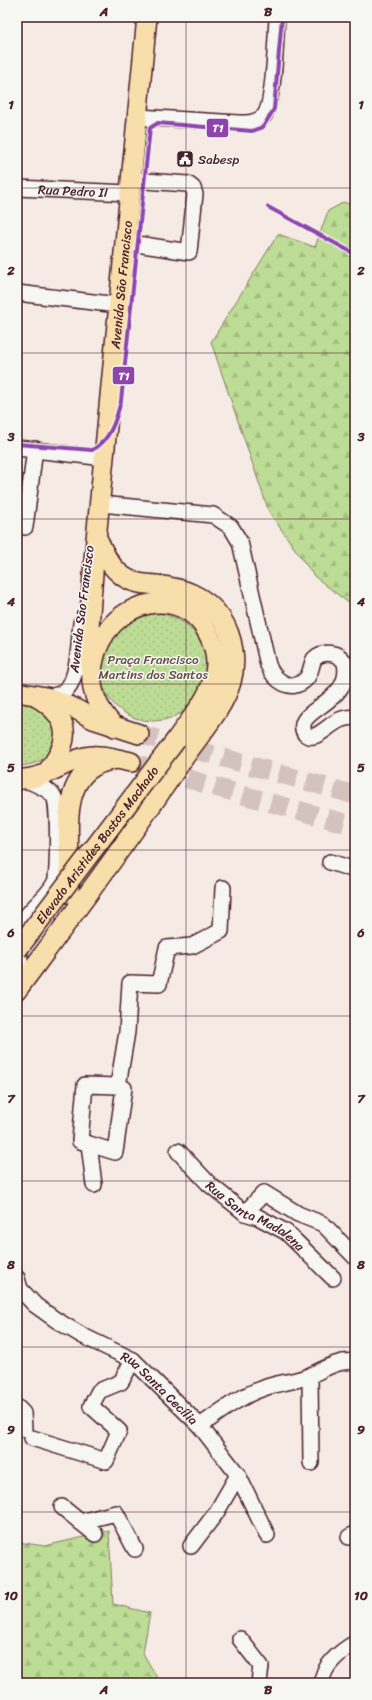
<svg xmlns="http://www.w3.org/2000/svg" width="372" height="1700" font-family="Sriracha,sans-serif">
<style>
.green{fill:url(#green-dots);stroke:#847e60}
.forest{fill:url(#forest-firs);stroke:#847e60}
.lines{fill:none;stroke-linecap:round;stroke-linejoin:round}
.major-tunnel{stroke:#d4c2bf;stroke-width:19;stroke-dasharray:19 10;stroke-linecap:butt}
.minor-casing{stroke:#4a1f2b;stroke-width:18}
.major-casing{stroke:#4a1f2b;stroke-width:22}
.minor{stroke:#f6f6f2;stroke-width:15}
.major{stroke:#f8deab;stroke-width:19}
.major-bridge-casing{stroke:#4a1f2b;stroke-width:22;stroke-linecap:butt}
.major-bridge{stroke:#f8deab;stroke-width:19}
.tram-1-casing{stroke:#f6f6f2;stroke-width:7}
.tram-1{stroke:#8e44ad;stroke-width:4}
.grid{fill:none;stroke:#4a1f2b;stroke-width:1;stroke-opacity:0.55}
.labels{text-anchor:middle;stroke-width:3;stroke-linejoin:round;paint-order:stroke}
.poi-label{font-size:13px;fill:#4a1f2b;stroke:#f6f6f2;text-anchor:start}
.street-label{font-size:13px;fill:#4a1f2b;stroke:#f6f6f2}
.park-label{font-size:13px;fill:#674e46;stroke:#f6f6f2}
.line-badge{stroke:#f6f6f2;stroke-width:1.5}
.badge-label{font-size:11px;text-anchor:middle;font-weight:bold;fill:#fff}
.neatline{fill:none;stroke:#4a1f2b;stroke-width:1.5}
.grid-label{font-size:13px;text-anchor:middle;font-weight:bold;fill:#4a1f2b}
</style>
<defs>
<pattern id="green-dots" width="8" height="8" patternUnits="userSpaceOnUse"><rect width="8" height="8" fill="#bddc95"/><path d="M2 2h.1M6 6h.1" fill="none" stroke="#a4bc81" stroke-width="1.8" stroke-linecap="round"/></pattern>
<pattern id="forest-firs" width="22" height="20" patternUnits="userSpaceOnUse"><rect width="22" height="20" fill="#bddc95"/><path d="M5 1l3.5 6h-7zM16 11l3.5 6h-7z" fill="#a4bc81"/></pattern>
</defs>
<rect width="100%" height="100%" fill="#f6ebe4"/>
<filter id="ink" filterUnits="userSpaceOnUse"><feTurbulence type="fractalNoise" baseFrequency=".025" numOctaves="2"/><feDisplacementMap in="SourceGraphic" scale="8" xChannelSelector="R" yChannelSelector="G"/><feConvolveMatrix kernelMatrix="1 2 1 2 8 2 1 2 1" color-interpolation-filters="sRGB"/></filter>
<g filter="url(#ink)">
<!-- green -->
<path class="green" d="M99 667a54 54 0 1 1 108 0a54 54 0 1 1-108 0Z
M17,700l17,3 27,28c-11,23 -16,34 -44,35z"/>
<!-- forest -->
<path class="forest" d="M344,202l11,5v401l-41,-32 -45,-64 -58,-170 67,-108 37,13 13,-36z
M109,1531l4,73 37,9 -7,40 17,30h-143v-141l28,4z"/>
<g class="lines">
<!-- major-tunnel -->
<path class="major-tunnel" d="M139,734l216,61
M131,762l112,33 112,31"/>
<defs>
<g id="minor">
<path d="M138,117l101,6c9,0 17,0 24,-6 11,-10 13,-82 14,-100"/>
<path id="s1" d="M17,188l112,5"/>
<path d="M124,242l65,10 6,-58 -2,-6 -5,-4 -57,-4"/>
<path d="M17,293l101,12"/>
<path d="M17,448l88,10"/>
<path d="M101,504l112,11 18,12 9,15 28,123c6,15 23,29 38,14 5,-5 5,-14 8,-20 9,-9 25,-7 31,4 9,41 -55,46 -40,71 14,11 28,-21 50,-16"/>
<path d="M25,527l10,-78"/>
<path d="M46,697c7,-1 15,-2 20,-7 13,-13 13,-50 15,-67"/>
<path d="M330,862l25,8"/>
<path d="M20,965c0,-13 -3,-33 4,-45 8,-14 24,-23 31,-38 3,-9 4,-77 -1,-85 -5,-9 -21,-14 -31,-18"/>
<path d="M89,1144l26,8 9,-64 -6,-2"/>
<path id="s2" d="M178,1151l31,33 36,29 13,4 28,15 47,46"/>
<path d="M94,1185l-5,-41 -9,-3 5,-56 33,1 9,-54 3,-49 29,1 8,-36 25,-2 29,-15 2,-43"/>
<path d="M245,1213l19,-20 34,21 25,10 32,33"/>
<path id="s3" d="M17,1278l3,11 15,16 21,15 27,16 50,24 67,66 38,49 29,60"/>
<path d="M310,1376l1,87"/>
<path d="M17,1407l6,6 1,16"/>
<path d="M200,1426c20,-14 40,-30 64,-38 13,-5 28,-6 42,-11 16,-6 31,-18 49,-15"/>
<path d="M32,1438l74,23 13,-30 -28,-25 8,-15 22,-9 12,-22"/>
<path d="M62,1507l33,27"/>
<path d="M80,1522l36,-9 19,36"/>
<path d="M349,1537l6,-3"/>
<path d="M191,1546l25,-33 22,-38"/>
<path d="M240,1639l21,27 -2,17"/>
<path d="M322,1683c0,-17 19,-32 33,-40"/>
</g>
<g id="major">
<path id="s4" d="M91,671l-3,-30 6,-81 53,-543"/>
<path d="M17,692l29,5 28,11 19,11 46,15"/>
<path d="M40,699c34,22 29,46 6,74"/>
<path d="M115,727c-17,-17 -27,-39 -22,-63 11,-66 97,-87 120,-19 4,12 4,26 -1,38 -7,21 -24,39 -36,57"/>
<path d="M17,779c25,2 44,-16 68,-22 15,-4 31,2 46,5"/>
<path d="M69,893c5,-47 -20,-124 47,-134"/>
<path d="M17,990c57,-77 115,-154 168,-234 16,-23 38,-47 46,-74 6,-21 2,-46 -10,-64 -16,-23 -39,-30 -65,-33 -14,-1 -26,-2 -37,-12 -11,-9 -16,-23 -22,-35"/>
</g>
</defs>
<!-- minor casing -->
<use href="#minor" class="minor-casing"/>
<!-- major casing -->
<use href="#major" class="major-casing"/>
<!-- minor -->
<use href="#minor" class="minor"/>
<!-- major -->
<use href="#major" class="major"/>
<defs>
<g id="major-bridge">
<path id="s5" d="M17,950l159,-210"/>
</g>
</defs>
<!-- major-bridge casing -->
<use href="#major-bridge" class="major-bridge-casing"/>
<!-- major-bridge -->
<use href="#major-bridge" class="major-bridge"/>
<defs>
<path id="tram-1" d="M268,207l87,47
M17,444l75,6c18,-9 24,-30 29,-49l29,-273 8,-5 94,8 11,-4 11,-18 8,-92"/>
</defs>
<!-- tram-1 casing -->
<use href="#tram-1" class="tram-1-casing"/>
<!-- tram-1 -->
<use href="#tram-1" class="tram-1"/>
</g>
</g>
<!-- grid -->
<path class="grid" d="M186,17v1666M17,188h338M17,353h338M17,519h338M17,684h338M17,850h338M17,1016h338M17,1181h338M17,1347h338M17,1512h338"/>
<!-- icons -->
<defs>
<symbol id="civic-square" viewBox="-11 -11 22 22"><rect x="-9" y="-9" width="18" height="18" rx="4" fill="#4a1f2b" stroke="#f6f6f2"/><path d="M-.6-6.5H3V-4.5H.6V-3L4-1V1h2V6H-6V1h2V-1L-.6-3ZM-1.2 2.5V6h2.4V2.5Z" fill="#fff"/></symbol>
</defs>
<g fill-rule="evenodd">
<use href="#civic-square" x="175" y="149" width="20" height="20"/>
</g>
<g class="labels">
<!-- poi labels -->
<g class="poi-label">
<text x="198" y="164">Sabesp</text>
</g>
<!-- street labels -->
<g class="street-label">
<text dy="5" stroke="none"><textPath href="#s1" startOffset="56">Rua Pedro II</textPath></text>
<text dy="5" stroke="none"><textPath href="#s4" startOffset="388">Avenida São Francisco</textPath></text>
<text transform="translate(81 609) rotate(-83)" y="5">Avenida São Francisco</text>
<text dy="5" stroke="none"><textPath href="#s5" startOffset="132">Elevado Aristides Bastos Machado</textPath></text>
<text dy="5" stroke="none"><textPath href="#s2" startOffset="102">Rua Santa Madalena</textPath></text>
<text dy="5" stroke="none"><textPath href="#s3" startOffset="184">Rua Santa Cecília</textPath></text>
</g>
<!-- park labels -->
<g class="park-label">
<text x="153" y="664">Praça Francisco<tspan x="153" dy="15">Martins dos Santos</tspan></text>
</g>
</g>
<g class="line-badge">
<rect x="206" y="118" width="23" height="20" rx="4" fill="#8e44ad"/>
<rect x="112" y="366" width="23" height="19" rx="4" fill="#8e44ad"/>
</g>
<g class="badge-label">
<text x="218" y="132">T1</text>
<text x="124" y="380">T1</text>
</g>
<!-- margin -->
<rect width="372" height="1700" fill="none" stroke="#f6f6f2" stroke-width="44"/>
<rect x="22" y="22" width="328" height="1656" class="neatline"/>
<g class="grid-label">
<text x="104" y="16">A</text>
<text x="268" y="16">B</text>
<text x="11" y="109">1</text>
<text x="361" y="109">1</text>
<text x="11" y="275">2</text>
<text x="361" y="275">2</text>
<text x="11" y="441">3</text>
<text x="361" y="441">3</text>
<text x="11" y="606">4</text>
<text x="361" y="606">4</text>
<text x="11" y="772">5</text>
<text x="361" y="772">5</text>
<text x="11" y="937">6</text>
<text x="361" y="937">6</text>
<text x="11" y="1103">7</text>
<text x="361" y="1103">7</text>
<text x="11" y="1269">8</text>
<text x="361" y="1269">8</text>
<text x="11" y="1434">9</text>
<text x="361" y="1434">9</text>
<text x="11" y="1600">10</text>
<text x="361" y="1600">10</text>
<text x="104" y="1694">A</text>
<text x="268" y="1694">B</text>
</g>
</svg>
